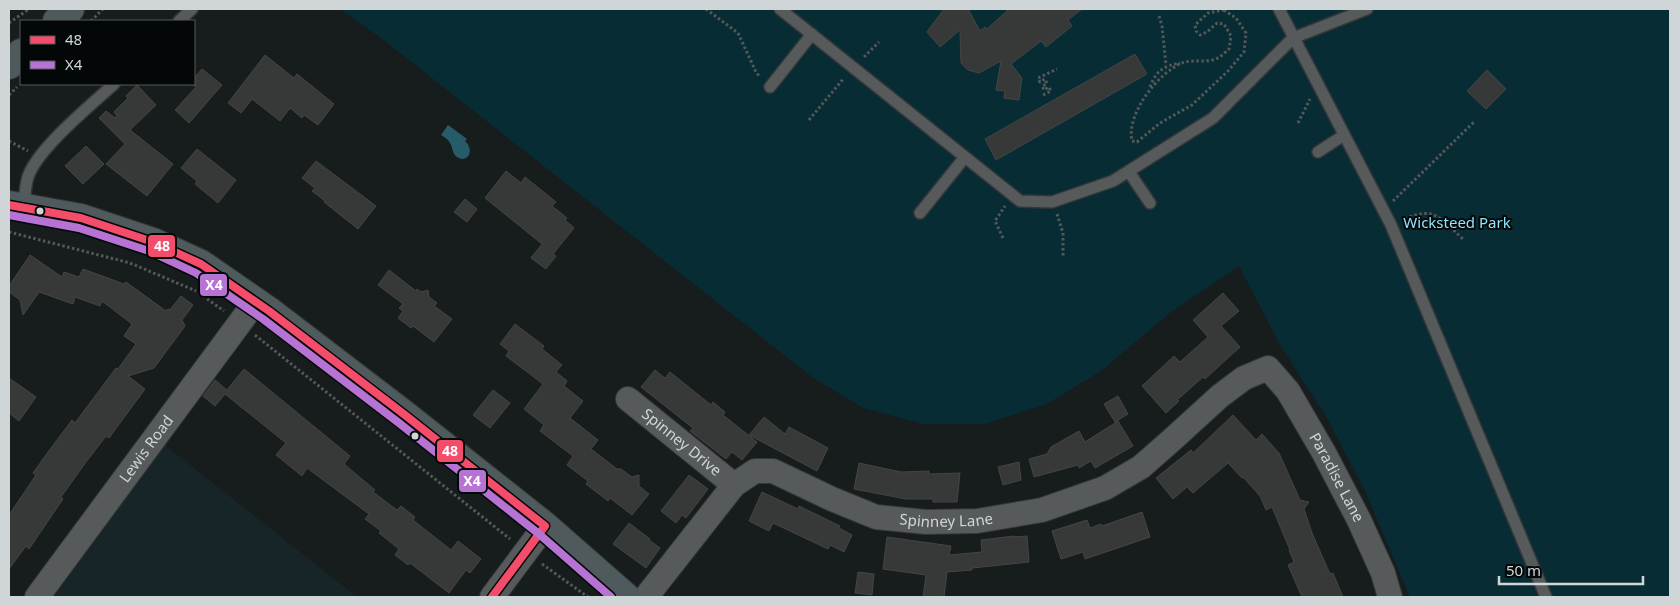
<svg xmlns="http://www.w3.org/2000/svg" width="1679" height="606" font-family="'Noto Sans',sans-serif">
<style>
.built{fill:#182528}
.green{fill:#082c33}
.water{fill:#285b68}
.building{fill:#373838;stroke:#454546}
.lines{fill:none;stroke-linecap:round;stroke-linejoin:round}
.service-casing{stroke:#343739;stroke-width:14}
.minor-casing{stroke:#343739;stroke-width:26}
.primary-casing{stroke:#343739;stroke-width:30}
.path{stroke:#535858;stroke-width:3;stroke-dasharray:2.5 2.5;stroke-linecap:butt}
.service{stroke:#575a5a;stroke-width:11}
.minor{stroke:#575a5a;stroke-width:24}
.primary{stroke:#4f5a5d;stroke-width:28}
.bus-1-casing{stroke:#040707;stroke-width:11}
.bus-2-casing{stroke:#040707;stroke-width:11}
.bus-1{stroke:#f44d6c;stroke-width:8}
.bus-2{stroke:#b673d3;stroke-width:8}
.bus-dot{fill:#d0d5d7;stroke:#040707;stroke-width:2}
.labels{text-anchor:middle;stroke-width:4;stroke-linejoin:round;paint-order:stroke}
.park-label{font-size:15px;fill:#8ce5fd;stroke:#040707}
.street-label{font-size:15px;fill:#d0d5d7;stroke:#040707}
.line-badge{stroke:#040707;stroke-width:2}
.badge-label{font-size:14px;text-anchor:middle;font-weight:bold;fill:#fff}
</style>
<rect width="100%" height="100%" fill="#171c1d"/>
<!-- built -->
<path class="built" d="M165,445l192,152h-305z"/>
<!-- green -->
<path class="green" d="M340,9h1330v588h-260l-44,-104 -39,-75 -48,-75 -40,-77 -68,46 -70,59 -54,33 -62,20h-62l-60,-16 -51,-31 -431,-339z"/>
<!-- water -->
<path class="water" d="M448,125l19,14 -2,2c10,9 3,23 -8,16 -5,-3 -4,-10 -7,-14 -2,-4 -6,-6 -9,-8z"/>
<!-- building -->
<path class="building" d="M944,9h24l12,22 5,-4 2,2 22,-20h73l-14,11 4,6 -26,21 -5,-6 -30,23 11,14 -3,22 -15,-2 1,-7 -9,-1 5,-29 -22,12 -11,-3 -7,-7 -1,-33 -20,17 -13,-15z
M1135,54l12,20 -151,86 -11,-21z
M265,55l29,23 3,-4 37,30 -16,21 -14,-10 -2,3 -12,-10 -10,13 -28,-22 -11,14 -13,-10z
M202,69l20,16 -33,38 -14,-13 21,-23 -4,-3h2v-6z
M1487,70l19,19 -20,20 -19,-18z
M137,85l19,20 -26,25 43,34 -26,32 -41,-32 19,-20 -26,-26 7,-7 9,7 2,-2 -3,-4 14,-14 -2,-2z
M86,146l18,18 -21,20 -18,-18z
M197,149l39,31 -18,23 -23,-19 2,-3 -16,-13z
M316,161l60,45 -18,23 -34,-27 1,-1 -13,-10 3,-3 -13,-10z
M506,171l15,12 4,-6 31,25 -4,4 15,12 -2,2 9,8 -21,26 3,2 -10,13 -15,-11 11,-14 -57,-46z
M465,199l12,10 -10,13 -13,-10z
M30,255l32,22 2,-5 15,5 4,-8 41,15 2,-2 40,29 2,-2 2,1 11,-14 12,9 -11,15 3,6 -31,42 -26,8 17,13 -36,49 -3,-2 -20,26 -25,35 2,2 -34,50 -3,-3 -17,23v-54l27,-40 -3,-2 18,-25 21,-28 3,3 41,-55 2,1 18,-25 -12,-8 8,-12 -30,-23 -2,5 -25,-9 -2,7 -34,-12 -16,23 -3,-15 -11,-8v-6z
M389,270l27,21 1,-2 4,3 7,-2 1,7 8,6 -3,3 18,13 -18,23 -21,-16 -2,2 -13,-10 5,-7 -4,-3 4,-4 -25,-19z
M1223,293l16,18 -18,15 19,21 -35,32 -2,-2 -26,23 2,1 -13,12 -24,-27 32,-30 6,6 28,-25 -15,-17z
M515,324l29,22 -2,3 20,16 -6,7 11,9 -3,5 19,15 -13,17 28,22 -7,9 26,20h4l11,8 7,-2v11l10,8 -17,21 -22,-17 -2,3 -22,-17 2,-3 -21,-16 6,-9 -33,-25 4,-6 -20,-16 19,-25 -37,-28 3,-5 -9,-7z
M244,369l106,87 -6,8 31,26 -2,2 24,18 4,-4 14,11 -2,3 38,30 7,-9 23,18 -11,14 -4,-3 -17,23 -39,-30 -2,2 -13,-10 4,-6 -20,-16 2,-2 -16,-12 4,-5 -62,-46 -5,8 -26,-21 10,-12 -61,-49 -10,12 -12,-10 12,-16 12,10z
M655,370l10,8 5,-6 41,33 2,-3 12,10 -2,3 34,27 -15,18 -10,-8 -6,7 -36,-28 3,-3 -52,-41z
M9,378l27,19 -17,24 -10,-8z
M493,390l17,13 -20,25 -17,-13z
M1118,396l10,18 -13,8 -11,-18z
M1233,415l23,25 6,-6 17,19 21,47 9,2 -5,7 8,24 18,41 3,-1 10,24h-41l-14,-32 6,-3 -5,-12h1l-18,-43 -6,3 -6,-14 -17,-19 -1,1 -14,-15 -35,30 -6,-6 -14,12 -17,-21 35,-28 2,3z
M764,417l21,17 4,-7 39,21 -11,23 -68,-36z
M1118,421l15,25 -38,22 -4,-7 -12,7 -1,-3 -44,12 -5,-18 18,-5 4,-7 28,-16 6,11z
M1019,462l2,18 -18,5 -5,-18z
M859,463l42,9 28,-1v3l31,-1 -3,29h-24v-3h-27l-52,-10z
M689,475l19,14 -22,29 -4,-3 -6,8 -15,-12z
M762,492l36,17 1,-3 41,20 -1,2 13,7 -8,17 -14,-7 -2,4 -55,-26 -4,8 -20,-10z
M1142,512l8,25 -65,22 -2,-7 -22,7 -9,-28 35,-11 3,8 11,-4 1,2z
M629,523l21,16 -1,1 11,8 -14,20 -33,-24z
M1014,536v1l13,-1 2,26 -57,6v2l-25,2 -3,25h-21l3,-22 -43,-6 4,-32 64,9 -2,9 33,-3 -1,-12z
M858,572l16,2 -2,21 -17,-2z"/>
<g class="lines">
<defs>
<path id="service" d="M780,9l240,192 32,1 61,-21 100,-63 80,-80 74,-29
M1279,9l112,216 155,372
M179,21l13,-12
M770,87l42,-53
M1318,152l26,-17
M1129,172l21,31
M24,207c1,-10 1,-21 4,-30 9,-28 63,-72 86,-93
M920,213l45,-56"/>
<g id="minor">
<path id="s1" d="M628,399l106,86"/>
<path id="s2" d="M37,597l219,-296"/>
<path d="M492,597l53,-71"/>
<path id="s3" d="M646,597l88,-112 21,-14h18l59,28 44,18 50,5 51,-1 65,-11 63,-22 36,-21 33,-29 46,-42 24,-18 24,-10 20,23 36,62 35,67 24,53 7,24"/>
</g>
<path id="primary" d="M57,21l13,-12
M9,65l12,-12
M9,205l72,13 72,24 48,22 68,47 136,104 140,111 81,71"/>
</defs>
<!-- service casing -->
<use href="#service" class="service-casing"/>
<!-- minor casing -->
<use href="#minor" class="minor-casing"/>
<!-- primary casing -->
<use href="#primary" class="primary-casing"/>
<!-- path -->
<path class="path" d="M706,9l32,24 18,39 4,5
M1224,10l12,8 10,15 -2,19 -16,19 -36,34 -32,18 -23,19 -5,-1c-6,-27 26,-68 50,-78 10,-4 24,0 34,-4 5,-2 9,-7 13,-10l2,-13 -7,-12 -7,-1 -10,9 -7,3 -4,-4 -1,-6 13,-12z
M1159,16l3,10 4,39
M91,21l12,-12
M9,23l20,-14
M864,57l15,-15
M1150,87c6,-16 13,-21 30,-24
M9,95l8,-8
M1043,95l8,-4 -2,-4 -5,3 -2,-4 5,-2 -2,-5 -5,3 -2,-4 19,-9
M809,120l35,-42
M1298,123l12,-24
M9,141l19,10
M1393,201l82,-80
M1057,214l6,19v23
M1405,219c30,-14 37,1 58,20
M9,232l121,31 66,28
M1003,238l-8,-17 10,-15
M203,296l21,15
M255,335l255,204
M542,564l46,33"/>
<!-- service -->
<use href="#service" class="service"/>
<!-- minor -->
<use href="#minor" class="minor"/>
<!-- primary -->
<use href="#primary" class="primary"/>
<defs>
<path id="bus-1" d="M9,205l72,13 72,24 48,22 68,47 136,104 140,111
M492,597l53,-71"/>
<path id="bus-2" d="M9,215l70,13 70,23 47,22 67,46 136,104 140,111 72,63"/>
</defs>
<!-- bus-1 casing -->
<use href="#bus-1" class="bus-1-casing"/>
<!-- bus-2 casing -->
<use href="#bus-2" class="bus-2-casing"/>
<!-- bus-1 -->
<use href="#bus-1" class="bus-1"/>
<!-- bus-2 -->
<use href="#bus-2" class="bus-2"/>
</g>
<!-- markers -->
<g class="bus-dot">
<circle cx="40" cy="211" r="4.5"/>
<circle cx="415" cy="436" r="4.5"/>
</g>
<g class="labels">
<!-- park labels -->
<g class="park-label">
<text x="1457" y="228">Wicksteed Park</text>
</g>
<!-- street labels -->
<g class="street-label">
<text dy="5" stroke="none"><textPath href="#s1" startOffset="69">Spinney Drive</textPath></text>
<text dy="5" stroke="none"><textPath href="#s2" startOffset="184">Lewis Road</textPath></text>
<text dy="5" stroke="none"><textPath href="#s3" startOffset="866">Paradise Lane</textPath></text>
<text dy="5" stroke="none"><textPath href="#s3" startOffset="369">Spinney Lane</textPath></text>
</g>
</g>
<g class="line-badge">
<rect x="147" y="234" width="29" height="24" rx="5" fill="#f44d6c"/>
<rect x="199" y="273" width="29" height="24" rx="5" fill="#b673d3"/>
<rect x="436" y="439" width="28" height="24" rx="5" fill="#f44d6c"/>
<rect x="458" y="469" width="29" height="24" rx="5" fill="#b673d3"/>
</g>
<g class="badge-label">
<text x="162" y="251">48</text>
<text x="214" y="290">X4</text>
<text x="450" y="456">48</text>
<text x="472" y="486">X4</text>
</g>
<!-- border -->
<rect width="1679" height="606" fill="none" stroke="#d0d5d7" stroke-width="20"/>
<!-- legend -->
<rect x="20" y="20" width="175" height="65" fill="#040707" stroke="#56595a"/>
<rect x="30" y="36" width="25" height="8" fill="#f44d6c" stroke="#56595a"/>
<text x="65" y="45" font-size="15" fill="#d0d5d7">48</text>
<rect x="30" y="61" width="25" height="8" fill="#b673d3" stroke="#56595a"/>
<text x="65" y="70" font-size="15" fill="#d0d5d7">X4</text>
<!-- scale -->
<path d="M1499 576v8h144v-8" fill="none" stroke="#d0d5d7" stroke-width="2.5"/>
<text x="1506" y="576" font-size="15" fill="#d0d5d7" stroke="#040707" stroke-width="4" paint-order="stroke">50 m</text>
</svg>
